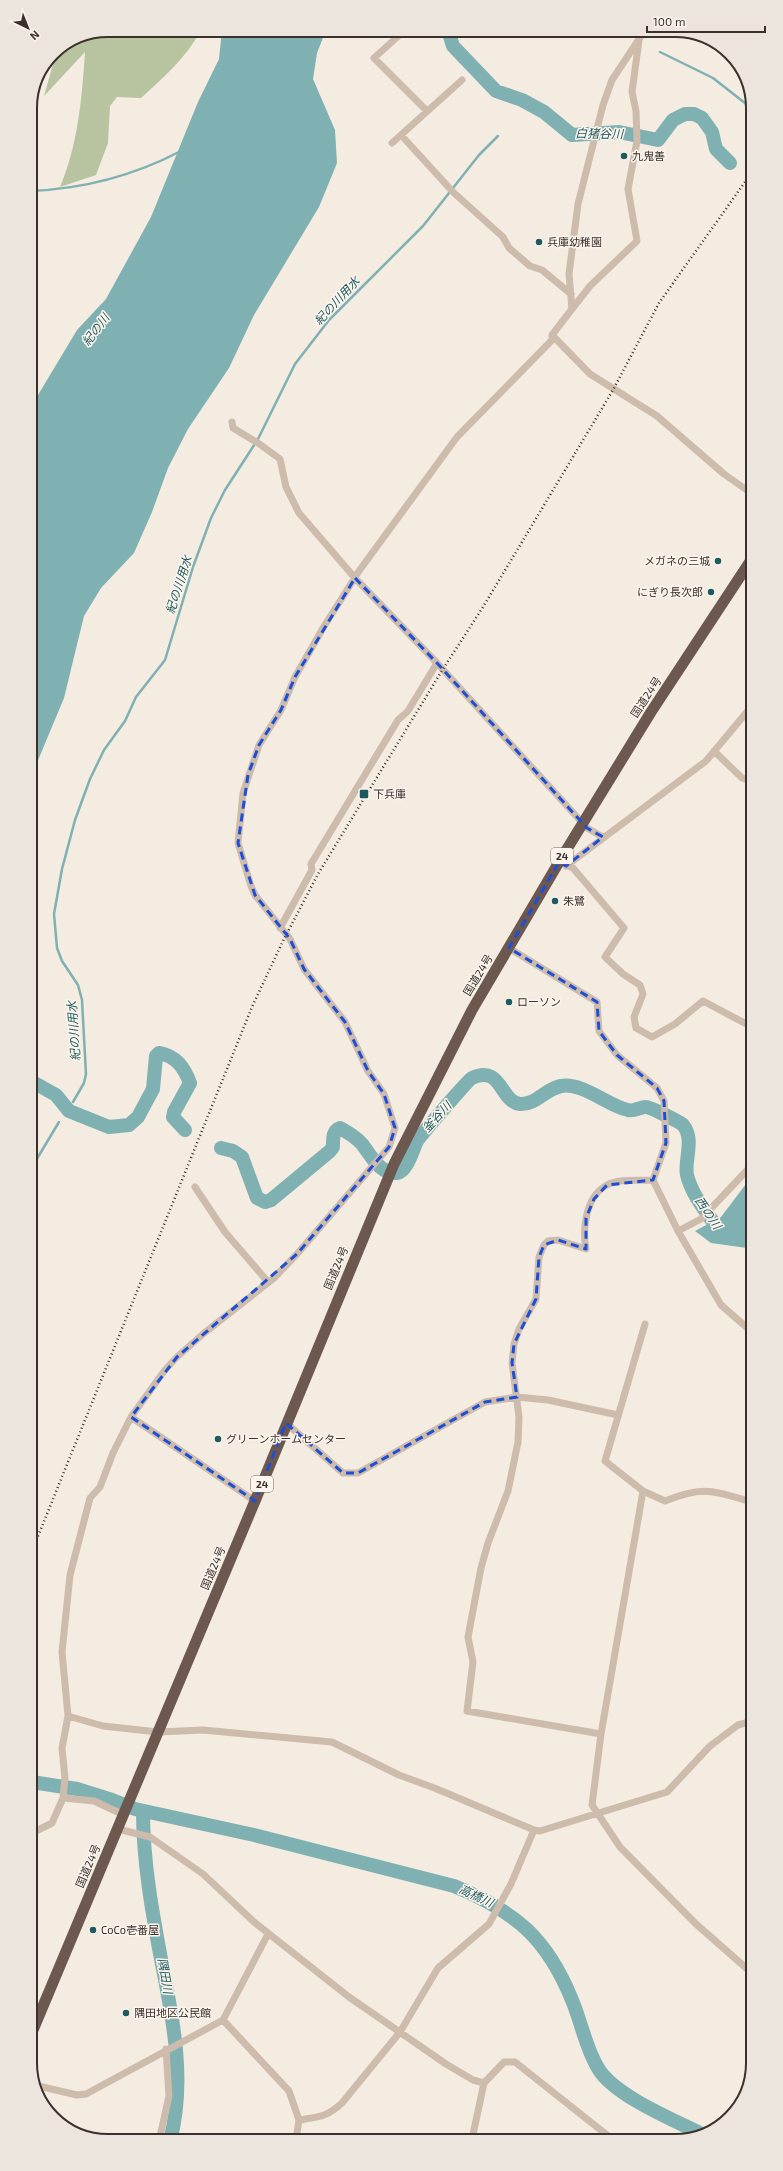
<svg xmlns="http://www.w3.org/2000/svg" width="783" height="2171" font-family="'Exo 2','Noto Sans JP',sans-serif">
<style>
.green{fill:#b8c4a0}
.water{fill:#7fb0b2}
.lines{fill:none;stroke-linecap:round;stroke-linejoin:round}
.stream{stroke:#7fb0b2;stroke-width:2.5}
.river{stroke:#7fb0b2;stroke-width:14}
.minor{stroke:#cdbbac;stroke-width:7}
.trunk{stroke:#6c584f;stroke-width:11}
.rail{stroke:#3b302b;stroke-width:2.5;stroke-dasharray:1 3;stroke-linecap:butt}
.marked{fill:none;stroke:#1d4ed8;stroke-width:3;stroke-dasharray:8 5;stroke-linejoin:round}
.poi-dot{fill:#1f5a5e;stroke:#fbf5ee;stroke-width:1.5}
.labels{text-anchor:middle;stroke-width:3;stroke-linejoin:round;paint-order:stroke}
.shield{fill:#fbf5ee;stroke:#756b66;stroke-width:1}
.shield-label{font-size:10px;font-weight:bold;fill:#3b302b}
.poi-label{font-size:11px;fill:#3b302b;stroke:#fbf5ee;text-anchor:start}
.street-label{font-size:11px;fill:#3b302b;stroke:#fbf5ee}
.water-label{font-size:12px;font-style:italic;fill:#1f5a5e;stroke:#fbf5ee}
.rim{fill:none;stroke:#3b302b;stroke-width:2}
</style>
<rect width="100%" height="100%" fill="#f4ebe1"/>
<!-- green -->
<path class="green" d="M108,30h93c-14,27 -38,48 -60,68l-24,-1 -7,9 -2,37 -12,32 -36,12c18,-42 22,-90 25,-135l-41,44 13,-46 21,-14z"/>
<!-- water -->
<path class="water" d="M222,30h104l-9,23 -4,26 22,51 2,33 -18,44 -65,108 -25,53 -41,61 -20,39 -16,44 -18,41 -33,35 -17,28 -20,82 -33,79v-356l7,-26 39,-65 29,-31 45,-82 47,-115 21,-43z
M752,1176v77l-5,-5 -36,-5 -16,-12 26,-14z"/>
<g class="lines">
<!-- stream -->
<path class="stream" d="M660,52l53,26 37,29
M30,191c52,-2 105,-16 151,-40
M73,1102l11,-19 2,-9 -4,-74 -4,-15 -16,-24 -5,-13 -3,-34 8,-45 13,-49 15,-41 14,-29 21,-29 11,-24 29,-37 28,-93 18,-49 14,-28 33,-51 37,-75 34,-44 94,-94 56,-71 19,-19
M32,1167l27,-45"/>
<!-- river -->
<path class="river" d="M448,30l5,16 43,45 26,9 22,12 28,23 47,-3 39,8 15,-20 12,-6h9l8,4 10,14 4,17 14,14
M31,1081l25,14 13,16 40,16 20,-2 9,-8 15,-28 3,-33 3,-3c17,3 25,14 31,30l-16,29 -1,5 12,13
M221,1148l12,3 9,6 15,41 8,4 6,-2 59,-49 3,-4c0,-7 -1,-16 7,-19 7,4 16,9 22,16 9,11 17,30 35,29 10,-1 16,-24 20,-32 3,-5 51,-61 55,-63 30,-14 28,24 48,26 16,1 25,-15 41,-18 22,-4 47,20 67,24 6,2 12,-3 18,-3 4,0 34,15 37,18 12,14 1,35 4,50 5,21 22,40 33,57l5,1
M32,1782l45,7 35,11 23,9 119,26 200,51c61,25 93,52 118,114 9,21 14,49 26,68 15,27 76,52 104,66
M143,1811c0,50 9,100 18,148 12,60 25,122 9,182"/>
<!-- minor -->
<path class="minor" d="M405,30l-31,28 53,53
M401,135l52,57 50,45 6,11 21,18 12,4 29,24
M392,143l70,-63
M572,309l18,-23 47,-45 -9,-52 9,-48 -1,-30 -4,-19 7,-52
M552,335l38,39 67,42 67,58 27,19
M232,422l1,6 25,15 22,16 6,28 13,26 56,65 82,85 150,165 16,9
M714,751l28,27 9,3
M559,862l14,6 51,60 -19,29 18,17 17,11 3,9 -9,23 2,11 16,9 23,-13 28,-23 49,26
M566,866l140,-105 45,-54
M280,928l32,-58 -1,-6 87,-144 10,-9 29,-48
M509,948l88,54 2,29 18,24 40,33 7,13 2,42 -13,37 25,51 43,74 31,27
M195,1187l30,45 43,50
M678,1231l23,-12 51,-54
M645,1324l-40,137 38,30 22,10c39,-16 48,-10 87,1
M131,1417l124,84
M286,1423l57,50h15l127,-71 32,-5 31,3 70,15
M643,1491l-42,243 -9,71 28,42 76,77 57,50
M68,1716l35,10 55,6 45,-2 129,12 67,33 38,14 97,41 6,1 127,-39 43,-46 28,-21 15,-4
M601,1734l-134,-23 6,-49 -5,-25 13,-69 7,-25 20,-52 10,-49 1,-25 -7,-54 2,-19 5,-15 17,-30 3,-42 5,-12 4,-4 10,-1 28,9c-4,-21 0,-53 21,-64 12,-7 33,-4 46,-5
M63,1798l31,3 30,14
M118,1829l32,8 53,37 51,48 95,75 97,67 27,16 11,3 20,-21h11l97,77
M32,1833l20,-10 11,-25 2,-20 -3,-30 6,-32 -6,-64 8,-77 20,-77 10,-11 13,-34 18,-36 34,-47 12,-13 26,-23 71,-56 23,-24 92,-107 6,-19 -11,-34 -16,-23 -23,-49 -41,-53 -14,-30 -35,-44 -4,-9 -13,-43 5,-50 16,-48 22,-35 14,-33 28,-49 36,-57 98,-134 95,-97v-5l20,-26 -3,-35 9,-70 25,-99 9,-25 33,-50
M223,2020l66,71 10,29 -3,20
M34,2085l43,10 9,-1 137,-74 45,-86
M299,2120c20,-3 28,-3 43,-17l58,-71 38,-64 51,-44 22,-40 23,-54
M472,2139l12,-56
M159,2141l10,-45 -3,-47"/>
<!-- trunk -->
<path class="trunk" d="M33,2030l222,-529 139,-337 78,-154 87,-148 92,-150 100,-152"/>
<!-- rail -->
<path class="rail" d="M32,1551l220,-544 30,-64 36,-69 125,-205 40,-62 130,-217 46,-87 91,-128"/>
</g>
<!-- marked area -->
<path class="marked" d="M355,578l82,85 150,165 16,9 -37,29 -7,-4 -50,86 88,54 2,29 18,24 40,33 7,13 2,42 -13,37 -46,5 -13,14 -8,19v31l-28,-9 -14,5 -5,12 -3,42 -22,45 -2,19 5,34 -32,5 -127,71h-15l-57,-50 -31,78 -124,-84 46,-60 120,-103 92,-107 6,-19 -11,-34 -16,-23 -23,-49 -41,-53 -14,-30 -35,-44 -17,-52 10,-68 11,-30 22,-35 14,-33z"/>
<!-- markers -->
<g class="poi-dot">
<circle cx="624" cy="156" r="4"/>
<circle cx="539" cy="242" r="4"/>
<circle cx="718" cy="561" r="4"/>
<circle cx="711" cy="592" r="4"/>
<rect x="359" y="789" width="10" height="10" rx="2"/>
<circle cx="555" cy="901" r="4"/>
<circle cx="509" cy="1002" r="4"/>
<circle cx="218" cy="1439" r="4"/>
<circle cx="93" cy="1930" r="4"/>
<circle cx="126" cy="2013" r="4"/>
</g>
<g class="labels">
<!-- shield labels -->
<g class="shield">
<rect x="551" y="848" width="22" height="16" rx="3"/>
<rect x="251" y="1476" width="22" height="16" rx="3"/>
</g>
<g class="shield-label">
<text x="562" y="860">24</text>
<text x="262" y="1488">24</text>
</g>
<!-- poi labels -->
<g class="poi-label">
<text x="632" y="160">九鬼善</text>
<text x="547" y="246">兵庫幼稚園</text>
<text x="710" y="565" text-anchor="end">メガネの三城</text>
<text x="703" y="596" text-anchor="end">にぎり長次郎</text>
<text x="373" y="798">下兵庫</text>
<text x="563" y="905">朱鷺</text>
<text x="517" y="1006">ローソン</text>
<text x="226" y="1443">グリーンホームセンター</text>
<text x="101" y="1934">CoCo壱番屋</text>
<text x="134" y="2017">隅田地区公民館</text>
</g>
<!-- street labels -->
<g class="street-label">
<text transform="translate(646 697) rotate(-57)" y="4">国道24号</text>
<text transform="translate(478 975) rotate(-59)" y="4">国道24号</text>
<text transform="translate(336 1268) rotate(-68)" y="4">国道24号</text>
<text transform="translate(213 1568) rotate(-67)" y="4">国道24号</text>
<text transform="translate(88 1866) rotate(-67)" y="4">国道24号</text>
</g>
<!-- water labels -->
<g class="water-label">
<text transform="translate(599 134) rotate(1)" y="4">白猪谷川</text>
<text transform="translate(337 301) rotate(-47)" y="4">紀の川用水</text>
<text transform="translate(96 330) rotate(-53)" y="4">紀の川</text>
<text transform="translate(179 585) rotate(-72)" y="4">紀の川用水</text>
<text transform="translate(74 1031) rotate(-94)" y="4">紀の川用水</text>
<text transform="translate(437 1117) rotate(-47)" y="4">釜谷川</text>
<text transform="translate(708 1213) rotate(56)" y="4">西の川</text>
<text transform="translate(476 1896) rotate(25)" y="4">高橋川</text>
<text transform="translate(165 1976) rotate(80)" y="4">隅田川</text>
</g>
</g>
<!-- crop -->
<path d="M0 0H783V2171H0ZM108 37H675A71 71 0 0 1 746 108V2063A71 71 0 0 1 675 2134H108A71 71 0 0 1 37 2063V108A71 71 0 0 1 108 37Z" fill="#ece5de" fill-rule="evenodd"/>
<path class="rim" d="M108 37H675A71 71 0 0 1 746 108V2063A71 71 0 0 1 675 2134H108A71 71 0 0 1 37 2063V108A71 71 0 0 1 108 37Z"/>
<!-- north arrow -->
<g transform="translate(28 28) rotate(137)" stroke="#fbf5ee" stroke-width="3" paint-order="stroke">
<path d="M0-3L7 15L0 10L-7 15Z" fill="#3b302b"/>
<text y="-6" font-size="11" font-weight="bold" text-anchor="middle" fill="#3b302b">N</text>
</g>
<!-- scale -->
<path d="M647 26v6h118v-6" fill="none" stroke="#3b302b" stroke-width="2"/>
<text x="653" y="26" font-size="12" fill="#3b302b" stroke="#fbf5ee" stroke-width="3" paint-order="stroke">100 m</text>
</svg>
